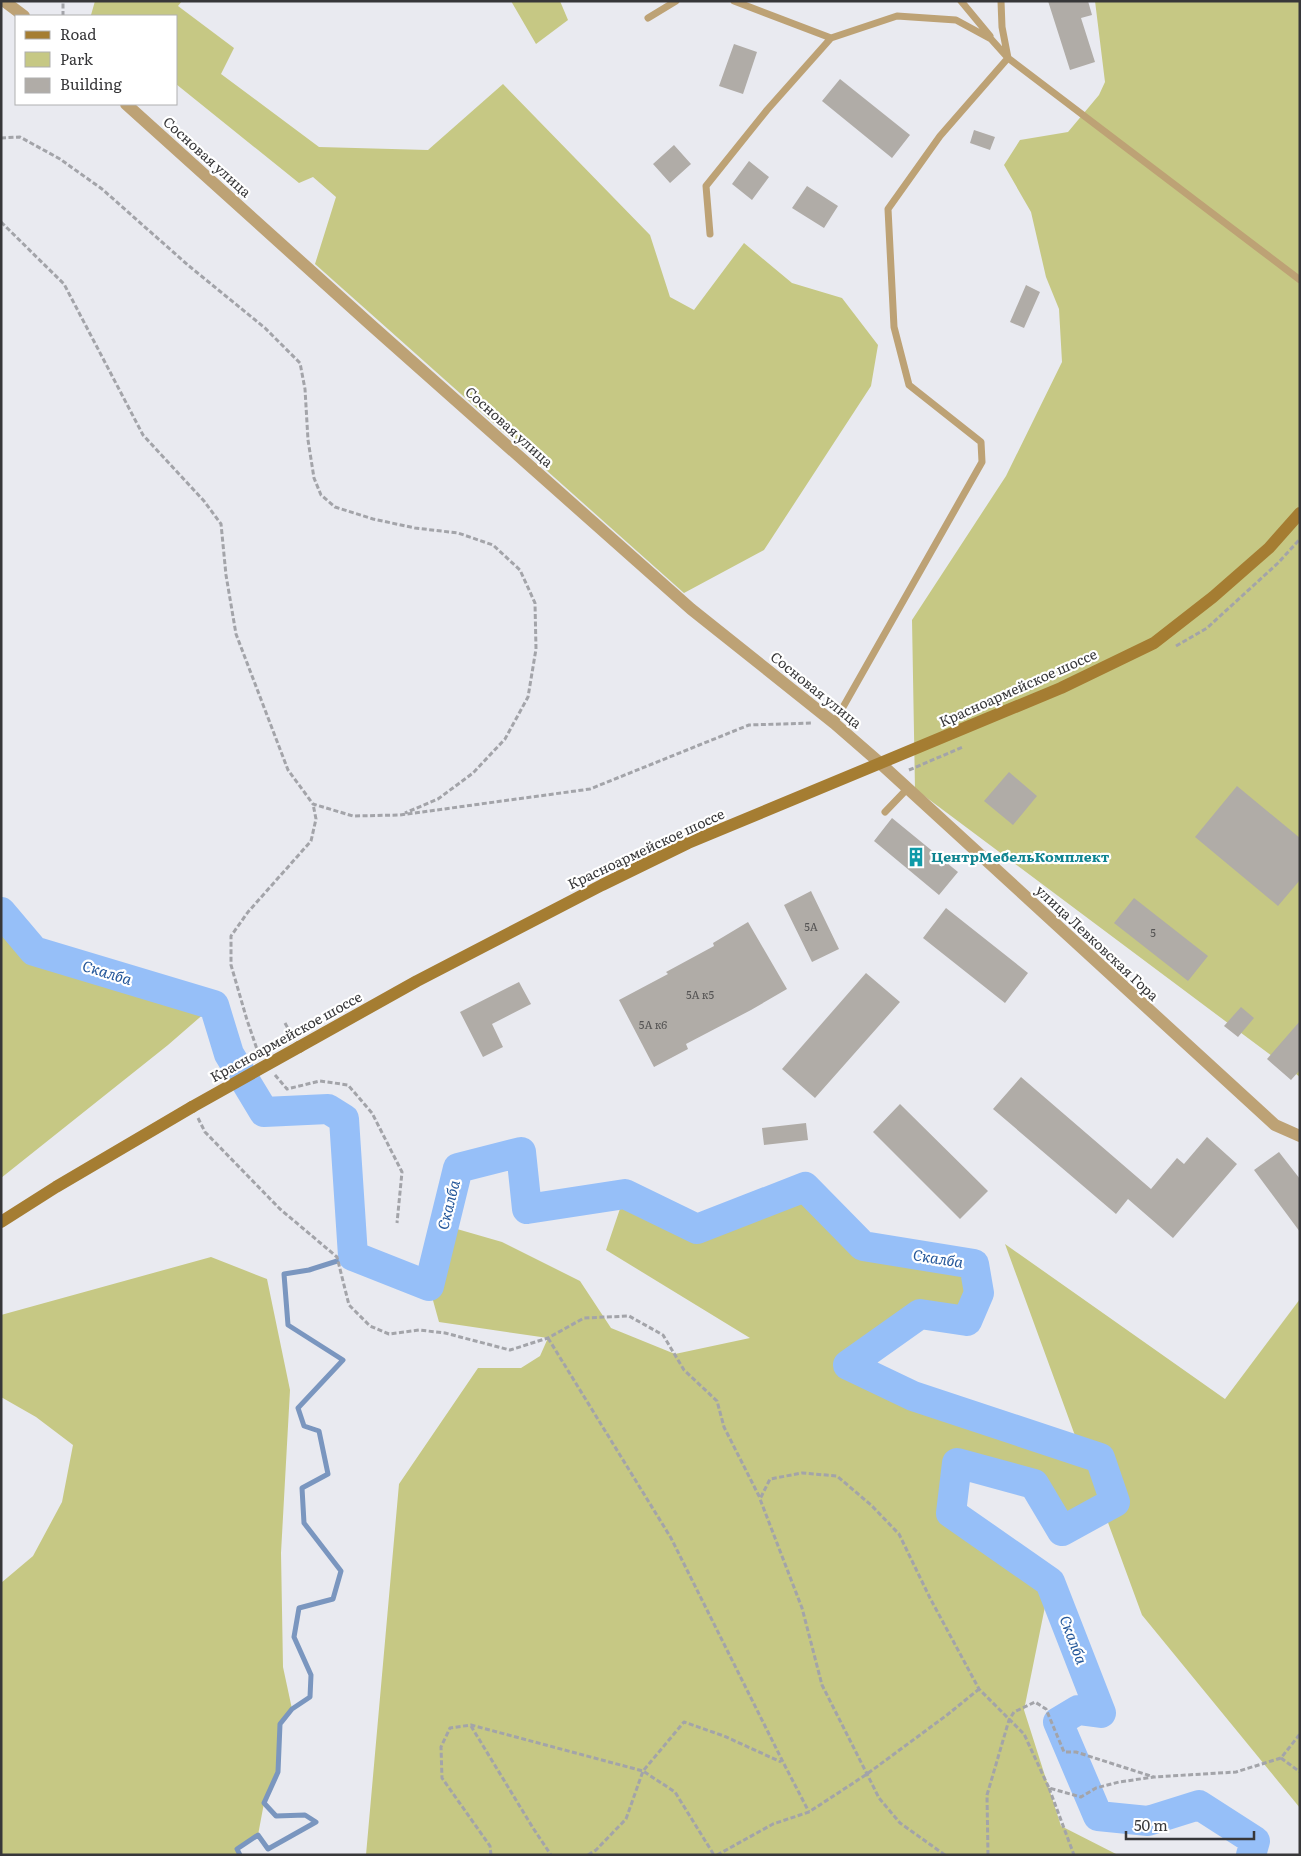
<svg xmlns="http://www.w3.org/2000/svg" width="1301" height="1856" font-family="Literata,serif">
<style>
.green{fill:#c6c884}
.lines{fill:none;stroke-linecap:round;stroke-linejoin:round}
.stream{stroke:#7a96bf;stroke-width:5}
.river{stroke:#96bff8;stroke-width:30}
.building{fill:#b0aca7}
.path{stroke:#a3a4a9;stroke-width:3;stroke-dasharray:5 2.5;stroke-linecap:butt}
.service{stroke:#bda275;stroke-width:7}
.minor{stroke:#bda275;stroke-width:12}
.tertiary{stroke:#bda275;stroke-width:12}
.secondary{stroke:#a57d32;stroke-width:12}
.secondary-bridge{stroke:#a57d32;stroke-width:12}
.labels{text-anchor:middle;stroke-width:4.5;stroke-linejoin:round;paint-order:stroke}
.number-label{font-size:11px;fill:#555454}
.street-label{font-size:14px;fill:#373739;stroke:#fff}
.culture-label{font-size:14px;font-weight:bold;fill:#0d838f;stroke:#fff;text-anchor:start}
.water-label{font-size:15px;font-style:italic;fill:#24579a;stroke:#fff}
</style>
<rect width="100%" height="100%" fill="#e9eaf0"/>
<!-- green -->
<path class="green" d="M95,1h87l-4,5 56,42 -13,26 98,73 109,3 75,-66 147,151 20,62 24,13 50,-67 48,40 50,15 36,47 -7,41 -107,164 -80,43 -369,-329 21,-67 -23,-20 -14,6 -123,-99v-68h-83l-2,-1z
M511,1h49l8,19 -32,24z
M1095,1h205v1076l-385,-288 -3,-169 94,-144 56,-114 -3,-53 -13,-32 -15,-65 -27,-47 16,-25 48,-8 31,-37 6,-13z
M1,912l33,39 180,54 -46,40 -167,133z
M805,1187l58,59 111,18 5,29 -12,28 -47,-7 -71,51 64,31 168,56 -76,-208 220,155 75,-100v509l-158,-193 -39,-106 -41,22 -28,-47 -77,-21 -6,50 99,69 -26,128 37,116 57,29h-752l33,-371 79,-116h43l19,-12 8,-18 -109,-16 -10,-36 28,-57 45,13 78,39 31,47 64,26 75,-16 -144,-88 19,-56 72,35z
M211,1257l56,22 23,111 -9,163 2,114 9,42 -12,15 -2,48 -14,31 -6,32 -20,14 2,6h-239v-272l32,-27 29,-54 11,-57 -37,-28 -35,-20v-82z"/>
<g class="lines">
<!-- stream -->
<path class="stream" d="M240,1855l-3,-6 21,-14 10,14 48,-27 -11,-7 -29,1 -12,-13 14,-31 2,-48 12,-15 18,-12 1,-22 -17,-38 5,-29 34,-9 8,-28 -37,-48 -2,-35 26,-14 -9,-43 -15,-5 -6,-18 45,-48 -55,-35 -4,-51 25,-4 44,-14"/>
<!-- river -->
<path class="river" d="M1,912l33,39 180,54 15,49 35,58 64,-3 16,10 9,137 76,30 29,-118 63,-16 6,57 98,-15 72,35 108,-42 58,59 111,18 5,29 -12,28 -47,-7 -72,51 65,31 187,62 15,44 -53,29 -28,-47 -77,-21 -6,50 99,69 51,131 -23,-3 -20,12 40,94 50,5 51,-16 56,36 -4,14"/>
</g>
<!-- building -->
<path class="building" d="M1048,1h40l4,14 -11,3 14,44 -25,8z
M734,44l23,8 -14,42 -24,-8z
M840,79l70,56 -18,23 -70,-57z
M974,130l21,7 -5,13 -20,-7z
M674,145l17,19 -21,19 -17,-19z
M749,161l20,16 -17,23 -20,-16z
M807,186l31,20 -14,22 -32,-20z
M1026,285l14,7 -16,36 -14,-6z
M1009,772l28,24 -24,29 -29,-24z
M1237,786l63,52v42l-22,26 -83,-69z
M892,818l66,54 -19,23 -65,-54z
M811,891l28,58 -27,13 -28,-57z
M1134,898l74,58 -20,25 -74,-58z
M946,908l82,65 -23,30 -82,-65z
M748,922l39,67 -36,21 -65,34 2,5 -34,18 -35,-67 49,-26 -2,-2 48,-26 -1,-3z
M866,973l34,29 -85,96 -33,-29z
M519,982l12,22 -39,20 11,23 -20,10 -23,-45z
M1241,1007l13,11 -16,19 -14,-11z
M1300,1021v49l-9,10 -24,-21z
M1021,1077l130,112 26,-31 7,6 23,-27 30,27 -64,74 -45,-39 -12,15 -123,-105z
M900,1104l88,87 -28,28 -87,-87z
M806,1123l2,17 -44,5 -2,-17z
M1279,1152l21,27v53l-46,-62z"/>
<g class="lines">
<!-- path -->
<path class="path" d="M63,16v-15
M1,138l19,-1 40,22 42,30 87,77 76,62 35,35 5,26 3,51 6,38 7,17 14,12 38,12 42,9 43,5 35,12 27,25 15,33 1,46 -8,48 -23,42 -32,34 -35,26 -33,14
M1,222l63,62 79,151 61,66 17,23 5,51 10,59 52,136 25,34 40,12 47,-1 190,-26 159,-64 62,-2
M1176,646l31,-18 71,-65 22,-24
M909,770l54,-23
M285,1023l7,13
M259,1055l-12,-35 -16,-55v-29l17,-24 63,-71 5,-22 -3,-15
M275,1075l12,14 33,-8 28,4 24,28 30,59 -5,51
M198,1118l7,14 75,77 57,48 12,48 21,21 19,8 30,-4 26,3 65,17 38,-12 36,-20 45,-2 34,19 21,35 33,31 7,26 36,71
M548,1338l123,200 112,224 26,50
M471,1726l62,102 18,27
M1281,1758l19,14
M1049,1788l25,67
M491,1855l-1,-9 -48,-68 -1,-31 9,-19 21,-3 172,46 32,21 39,63
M588,1855l8,-5 30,-31 17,-48 41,-49 40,14 57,26
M717,1855l56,-31 36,-12 58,-38 80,-59 32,-26
M945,1855l-45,-32 -21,-25 -12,-24 -45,-89 -20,-77 -42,-109 10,-20 32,-6 35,3 34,29 28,29 31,64 49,91 45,45 25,54 32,9 15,-9 23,-6 35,-5 82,-5 45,-14 19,-24
M988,1855l-1,-60 22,-75 5,-8 21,-10 11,7 18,43h12l78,25"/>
<!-- service -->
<path class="service" d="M734,1l97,37
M961,1l29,35
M648,18l28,-17
M710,234l-4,-48 61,-76 64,-72 66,-22 59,4 35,19 17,19 292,222
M834,723l148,-261 -1,-20 -72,-57 -15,-58 -6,-118 52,-73 68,-78 -6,-31 -1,-26
M885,812l23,-24"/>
<!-- minor -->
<path class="minor" d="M4,1l20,15
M126,104l245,221 320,284 143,114 46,40"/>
<!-- tertiary -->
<path class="tertiary" d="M880,763l395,362 25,11"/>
<!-- secondary -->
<path class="secondary" d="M299,1047l118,-66 185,-96 86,-42 373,-155 93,-45 59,-46 56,-49 31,-35
M1,1222l55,-35 136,-80"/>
<!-- secondary-bridge -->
<path class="secondary-bridge" d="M192,1107l107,-60"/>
</g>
<!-- icons -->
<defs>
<symbol id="building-bare" viewBox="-9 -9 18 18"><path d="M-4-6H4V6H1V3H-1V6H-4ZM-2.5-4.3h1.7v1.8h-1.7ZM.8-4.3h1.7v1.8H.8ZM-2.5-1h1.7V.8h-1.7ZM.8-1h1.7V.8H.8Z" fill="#0f9aa8" stroke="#fff" stroke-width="2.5" paint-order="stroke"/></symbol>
</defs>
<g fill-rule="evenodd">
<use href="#building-bare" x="902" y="843" width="28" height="28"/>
</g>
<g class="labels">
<!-- number labels -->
<g class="number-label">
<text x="811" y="931">5А</text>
<text x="1153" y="937">5</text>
<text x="700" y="999">5А к5</text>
<text x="653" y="1029">5А к6</text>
</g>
<!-- street labels -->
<g class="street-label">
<text transform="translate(207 157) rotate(42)" y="5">Сосновая улица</text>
<text transform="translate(509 427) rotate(42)" y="5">Сосновая улица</text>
<text transform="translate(1018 688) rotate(-24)" y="5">Красноармейское шоссе</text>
<text transform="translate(816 690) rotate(39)" y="5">Сосновая улица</text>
<text transform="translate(646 849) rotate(-25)" y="5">Красноармейское шоссе</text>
<text transform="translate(1097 943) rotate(43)" y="5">улица Левковская Гора</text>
<text transform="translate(286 1037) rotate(-29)" y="5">Красноармейское шоссе</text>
</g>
<!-- culture labels -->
<g class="culture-label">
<text x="931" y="862">ЦентрМебельКомплект</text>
</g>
<!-- water labels -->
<g class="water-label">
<text transform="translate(107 973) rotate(17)" y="5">Скалба</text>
<text transform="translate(449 1205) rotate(-76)" y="5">Скалба</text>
<text transform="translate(938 1259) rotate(9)" y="5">Скалба</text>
<text transform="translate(1073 1640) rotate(69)" y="5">Скалба</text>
</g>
</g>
<!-- border -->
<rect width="1301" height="1856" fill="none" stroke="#373739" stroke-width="5"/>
<!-- legend -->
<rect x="15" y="15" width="162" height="90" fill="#ffffff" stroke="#afafb0"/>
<rect x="25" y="31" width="25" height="8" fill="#a57d32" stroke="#afafb0"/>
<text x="60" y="40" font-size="15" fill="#373739">Road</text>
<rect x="25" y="52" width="25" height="15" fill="#c6c884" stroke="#afafb0"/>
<text x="60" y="65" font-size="15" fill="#373739">Park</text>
<rect x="25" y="78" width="25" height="15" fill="#b0aca7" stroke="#afafb0"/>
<text x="60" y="90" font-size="15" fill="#373739">Building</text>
<!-- scale -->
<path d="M1126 1831v8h128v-8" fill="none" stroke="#373739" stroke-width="2.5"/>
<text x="1134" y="1831" font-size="15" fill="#373739" stroke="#ffffff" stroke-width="4" paint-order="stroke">50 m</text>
</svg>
